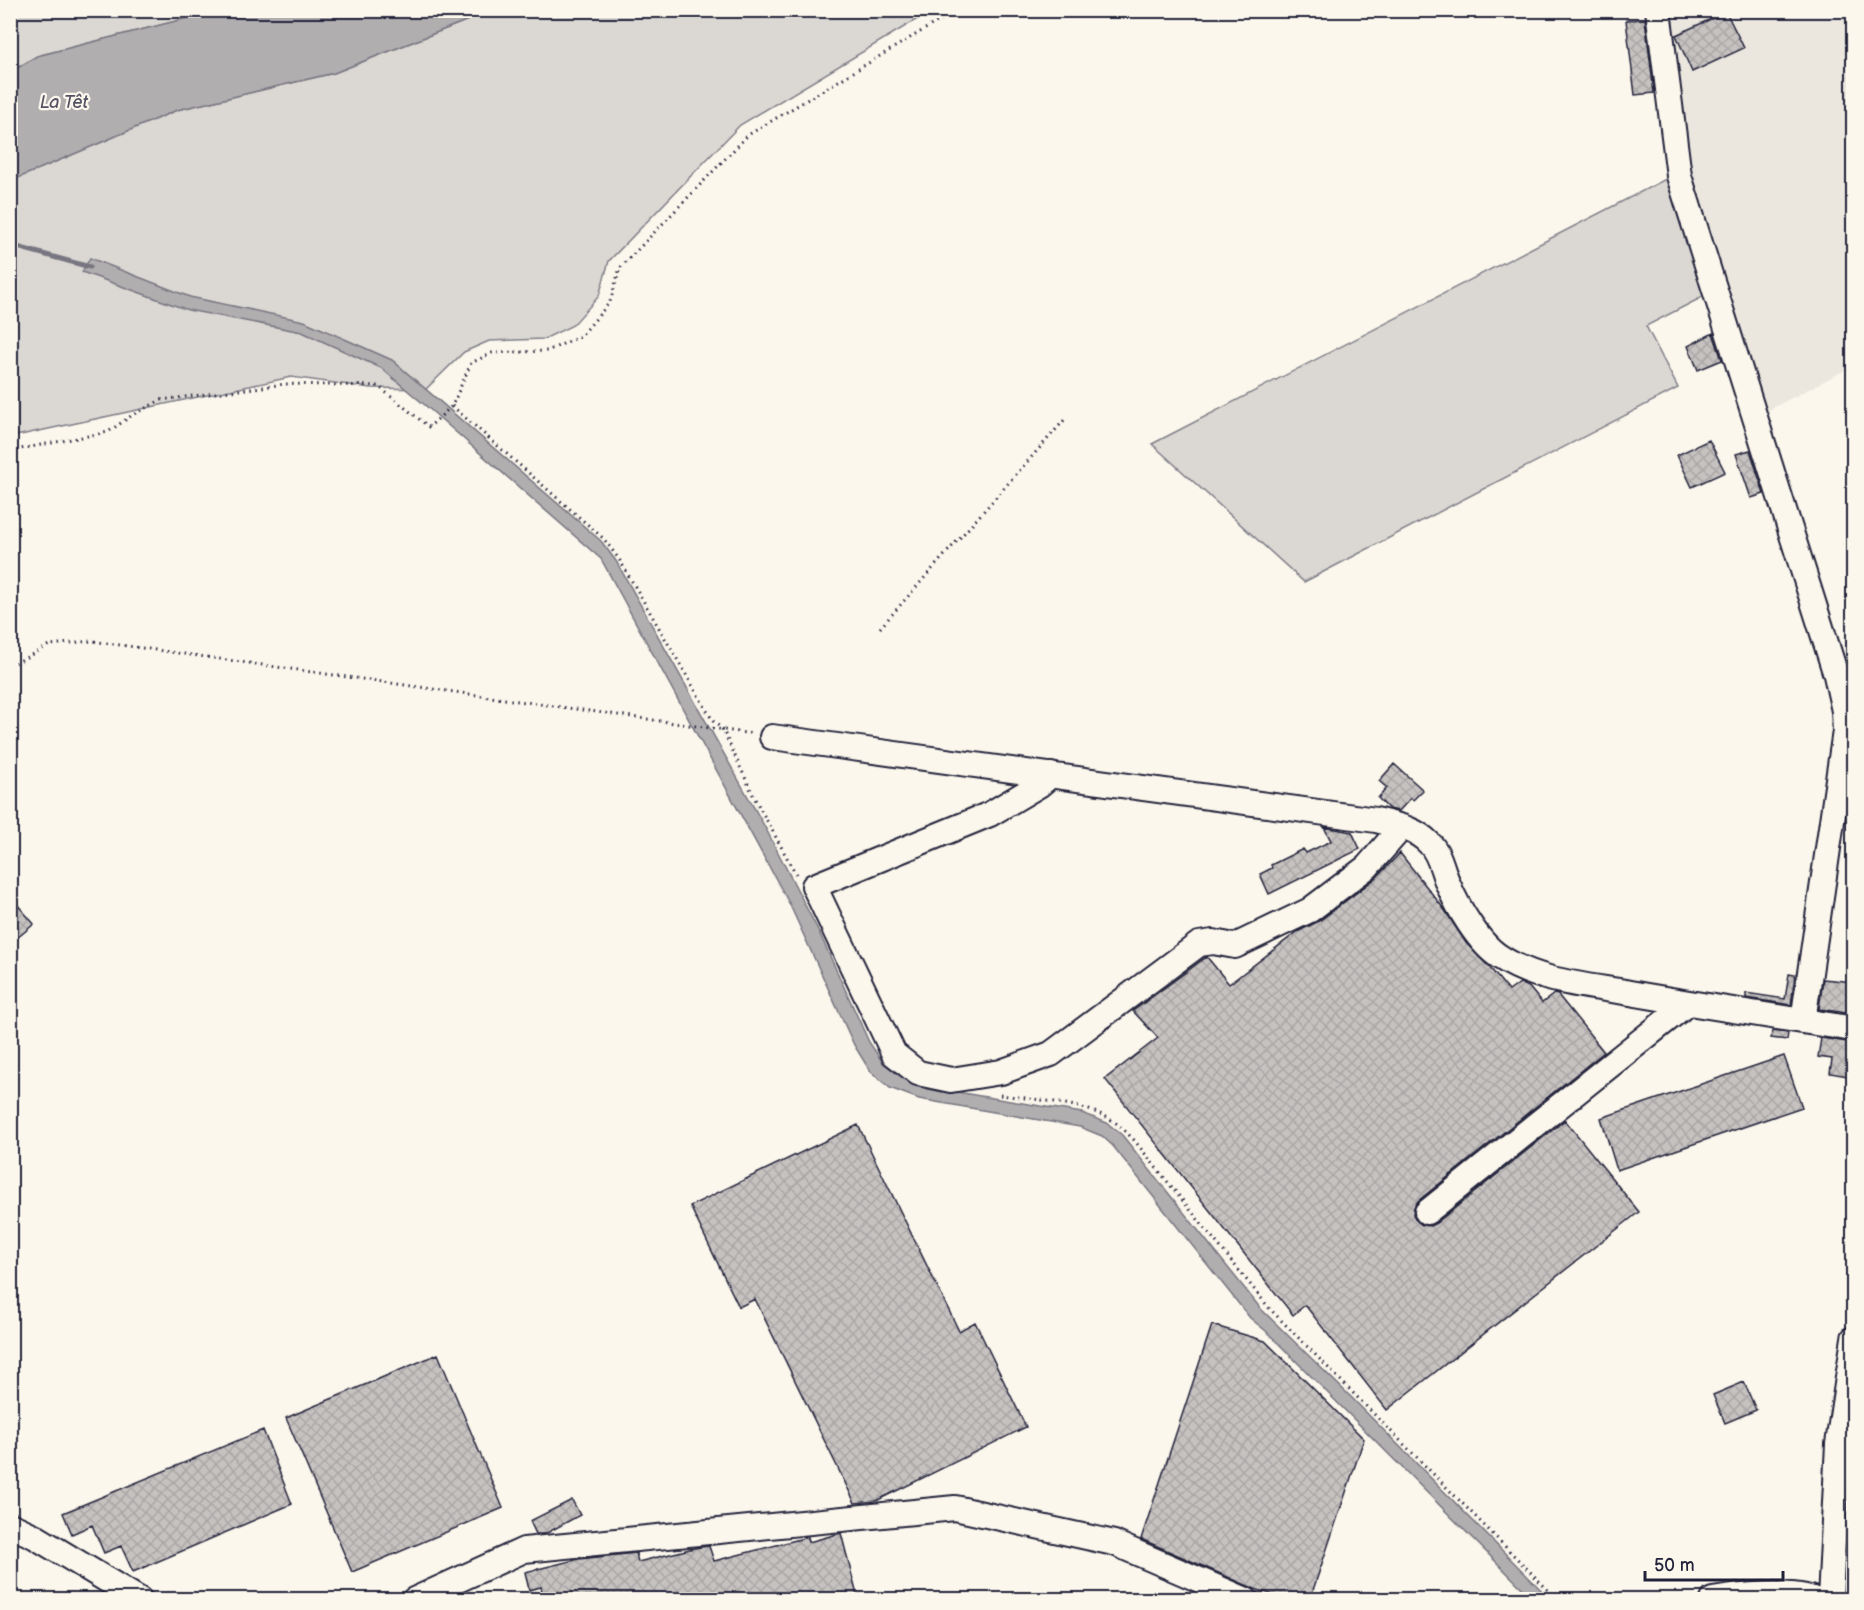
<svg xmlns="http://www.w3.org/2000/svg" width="1864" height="1610" font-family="'Balsamiq Sans',sans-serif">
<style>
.built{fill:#ebe7df}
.green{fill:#dbd8d3;stroke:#7e7d87;stroke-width:1.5}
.water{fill:#b1aeb0;stroke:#787681;stroke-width:1.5}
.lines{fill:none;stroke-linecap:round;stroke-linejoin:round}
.stream{stroke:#787681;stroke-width:5}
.building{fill:url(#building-cross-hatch);stroke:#22223b;stroke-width:1.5}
.minor-casing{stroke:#22223b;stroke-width:28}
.path{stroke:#22223b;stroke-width:3;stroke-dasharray:1.5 4.5;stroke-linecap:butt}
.minor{stroke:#fbf7ec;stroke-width:24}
.labels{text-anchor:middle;stroke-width:4.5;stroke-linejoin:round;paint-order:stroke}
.water-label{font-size:18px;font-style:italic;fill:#545364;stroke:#fbf7ec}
</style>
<defs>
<pattern id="building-cross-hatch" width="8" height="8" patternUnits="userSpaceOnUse" patternTransform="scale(1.5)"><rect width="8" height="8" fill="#c6c2c0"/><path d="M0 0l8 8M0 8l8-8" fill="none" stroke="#aaa6a6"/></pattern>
</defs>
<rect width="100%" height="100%" fill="#fbf7ec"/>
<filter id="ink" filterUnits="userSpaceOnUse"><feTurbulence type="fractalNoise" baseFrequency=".0167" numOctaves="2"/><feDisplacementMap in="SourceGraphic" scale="12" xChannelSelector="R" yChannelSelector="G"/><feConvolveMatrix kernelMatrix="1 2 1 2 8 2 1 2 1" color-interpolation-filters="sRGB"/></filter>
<g filter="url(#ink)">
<!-- built -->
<path class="built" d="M1813,10l40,9v347l-90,47 -76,-245 -17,-157z"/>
<!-- green -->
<path class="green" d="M11,11h205l-179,45 -26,16z
M491,11h440l-191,114 -131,136 -10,35 -26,29 -29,14 -55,2 -25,11 -38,37 -55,-1 -80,-11 -280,60 -1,-256 167,-71 157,-37z
M1687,168l37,118 -78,40 32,62 -374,194 -152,-138z"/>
<!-- water -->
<path class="water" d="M216,11v-1l275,1 -157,62 -157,37 -166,71v-109l26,-16z
M90,258l100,39 114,24 88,39 209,181 15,20 150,268 53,103 50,110 14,21 22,16 22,8 155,26 25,10 15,12 139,174 91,89 198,201h-17l-267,-268 -16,-13 -137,-172 -11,-10 -22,-9 -161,-28 -29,-11 -20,-17 -16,-26 -65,-142 -188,-344 -175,-153 -45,-38 -79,-36 -114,-22 -106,-38z
M1853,1427v24l-4,14 4,119 -3,-1 -5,-117z"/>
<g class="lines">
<!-- stream -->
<path class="stream" d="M10,245l80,22"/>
</g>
<!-- building -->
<path class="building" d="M1726,12l18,36 -52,24 -16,-37z
M1645,19l9,74 -19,2 -9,-75z
M1713,333l9,27 -24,10 -10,-24z
M1709,440l16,32 -33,15 -15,-32z
M1750,450l14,44 -13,4 -15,-44z
M1394,764l29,26 -10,10 -2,-2 -12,13 -10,-2 -11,-11 9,-10 -8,-7z
M1324,827l28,5 8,17 -91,45 -9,-20 12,-6 -1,-3 32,-16 3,4 25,-12z
M1400,853l44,56 22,34 24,25 19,23 11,-8 9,4 13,16 12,-9 4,1 46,57 -186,149 -4,6 -1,7 3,6 6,5 8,1 6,-3 129,-103 74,92 -252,198 -82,-105 -12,10 -188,-236 53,-41 -25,-27 72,-53 2,-1 22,27 68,-52 22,-11 57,-43z
M10,896l24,28 -24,20z
M1789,974l6,1 -4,30 -45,-7v-5l39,6z
M1823,979l31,3v32l-35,-5z
M1772,1031l16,2 -1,7 -16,-2z
M1821,1038l33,5v34l-24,-4 2,-14 -14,-2z
M1784,1056l18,51 -185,63 -16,-52z
M858,1125l101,206 16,-9 51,105 -150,74 -21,2 -100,-204 -16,8 -49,-101z
M1212,1325l53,16 99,98 -54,160h-24l-31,-10 -114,-50z
M438,1354l65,154 -151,64 -66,-154z
M1744,1382l12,28 -31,13 -12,-28z
M263,1430l29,74 -159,68 -12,-26 -17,7 -12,-28 -20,9 -9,-21z
M572,1500l8,15 -35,19h-9l-6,-13z
M841,1533l17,66h-314l-3,-12 -12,3 -4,-18 54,-13 57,-6 2,9 56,-14 15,-2 5,15 94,-24 1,5z"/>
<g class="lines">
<defs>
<path id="minor" d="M1658,10l21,166 157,499 8,36 1,20 -42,290
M772,737l604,83c18,5 39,8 53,23 11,10 13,27 19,41 9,22 31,60 52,73 38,25 85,28 130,36 74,13 149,24 224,36
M1051,775l-12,10 -49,29 -176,72 80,168 24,19 33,7 50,-8 50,-18 148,-110 14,-2 22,4 75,-36 57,-43 35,-40
M1427,1212l261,-209
M10,1525l24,11 106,64
M414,1600l110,-50 431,-42 159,35 132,57
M1713,1600c24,-5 81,-10 102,0
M1830,1600l8,-156 16,-106"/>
</defs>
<!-- minor casing -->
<use href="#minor" class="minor-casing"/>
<!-- path -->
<path class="path" d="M452,406l151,132 16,21 94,162 10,9 32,69 41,75
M10,451l98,-19 26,-18 27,-14 124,-16 93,2 51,41 23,-21 19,-43 21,-10 55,-2 34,-15 29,-34 10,-34 128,-133 209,-125
M880,628l187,-211
M10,666l39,-21 43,-4 661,93
M1000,1095c32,4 87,8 113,26 8,5 14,12 21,19l136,169 288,291"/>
<!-- minor -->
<use href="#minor" class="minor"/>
</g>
</g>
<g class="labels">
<!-- water labels -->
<g class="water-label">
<text x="64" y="108">La Têt</text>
</g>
</g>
<!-- margin -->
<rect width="1864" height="1610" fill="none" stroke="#fbf7ec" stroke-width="36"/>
<rect x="18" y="18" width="1828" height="1574" fill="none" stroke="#22223b" stroke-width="2" filter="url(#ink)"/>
<!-- scale -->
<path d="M1645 1571v9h138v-9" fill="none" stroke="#22223b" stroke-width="3"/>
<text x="1654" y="1571" font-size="18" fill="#22223b" stroke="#fbf7ec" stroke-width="4.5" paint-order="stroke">50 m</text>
</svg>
